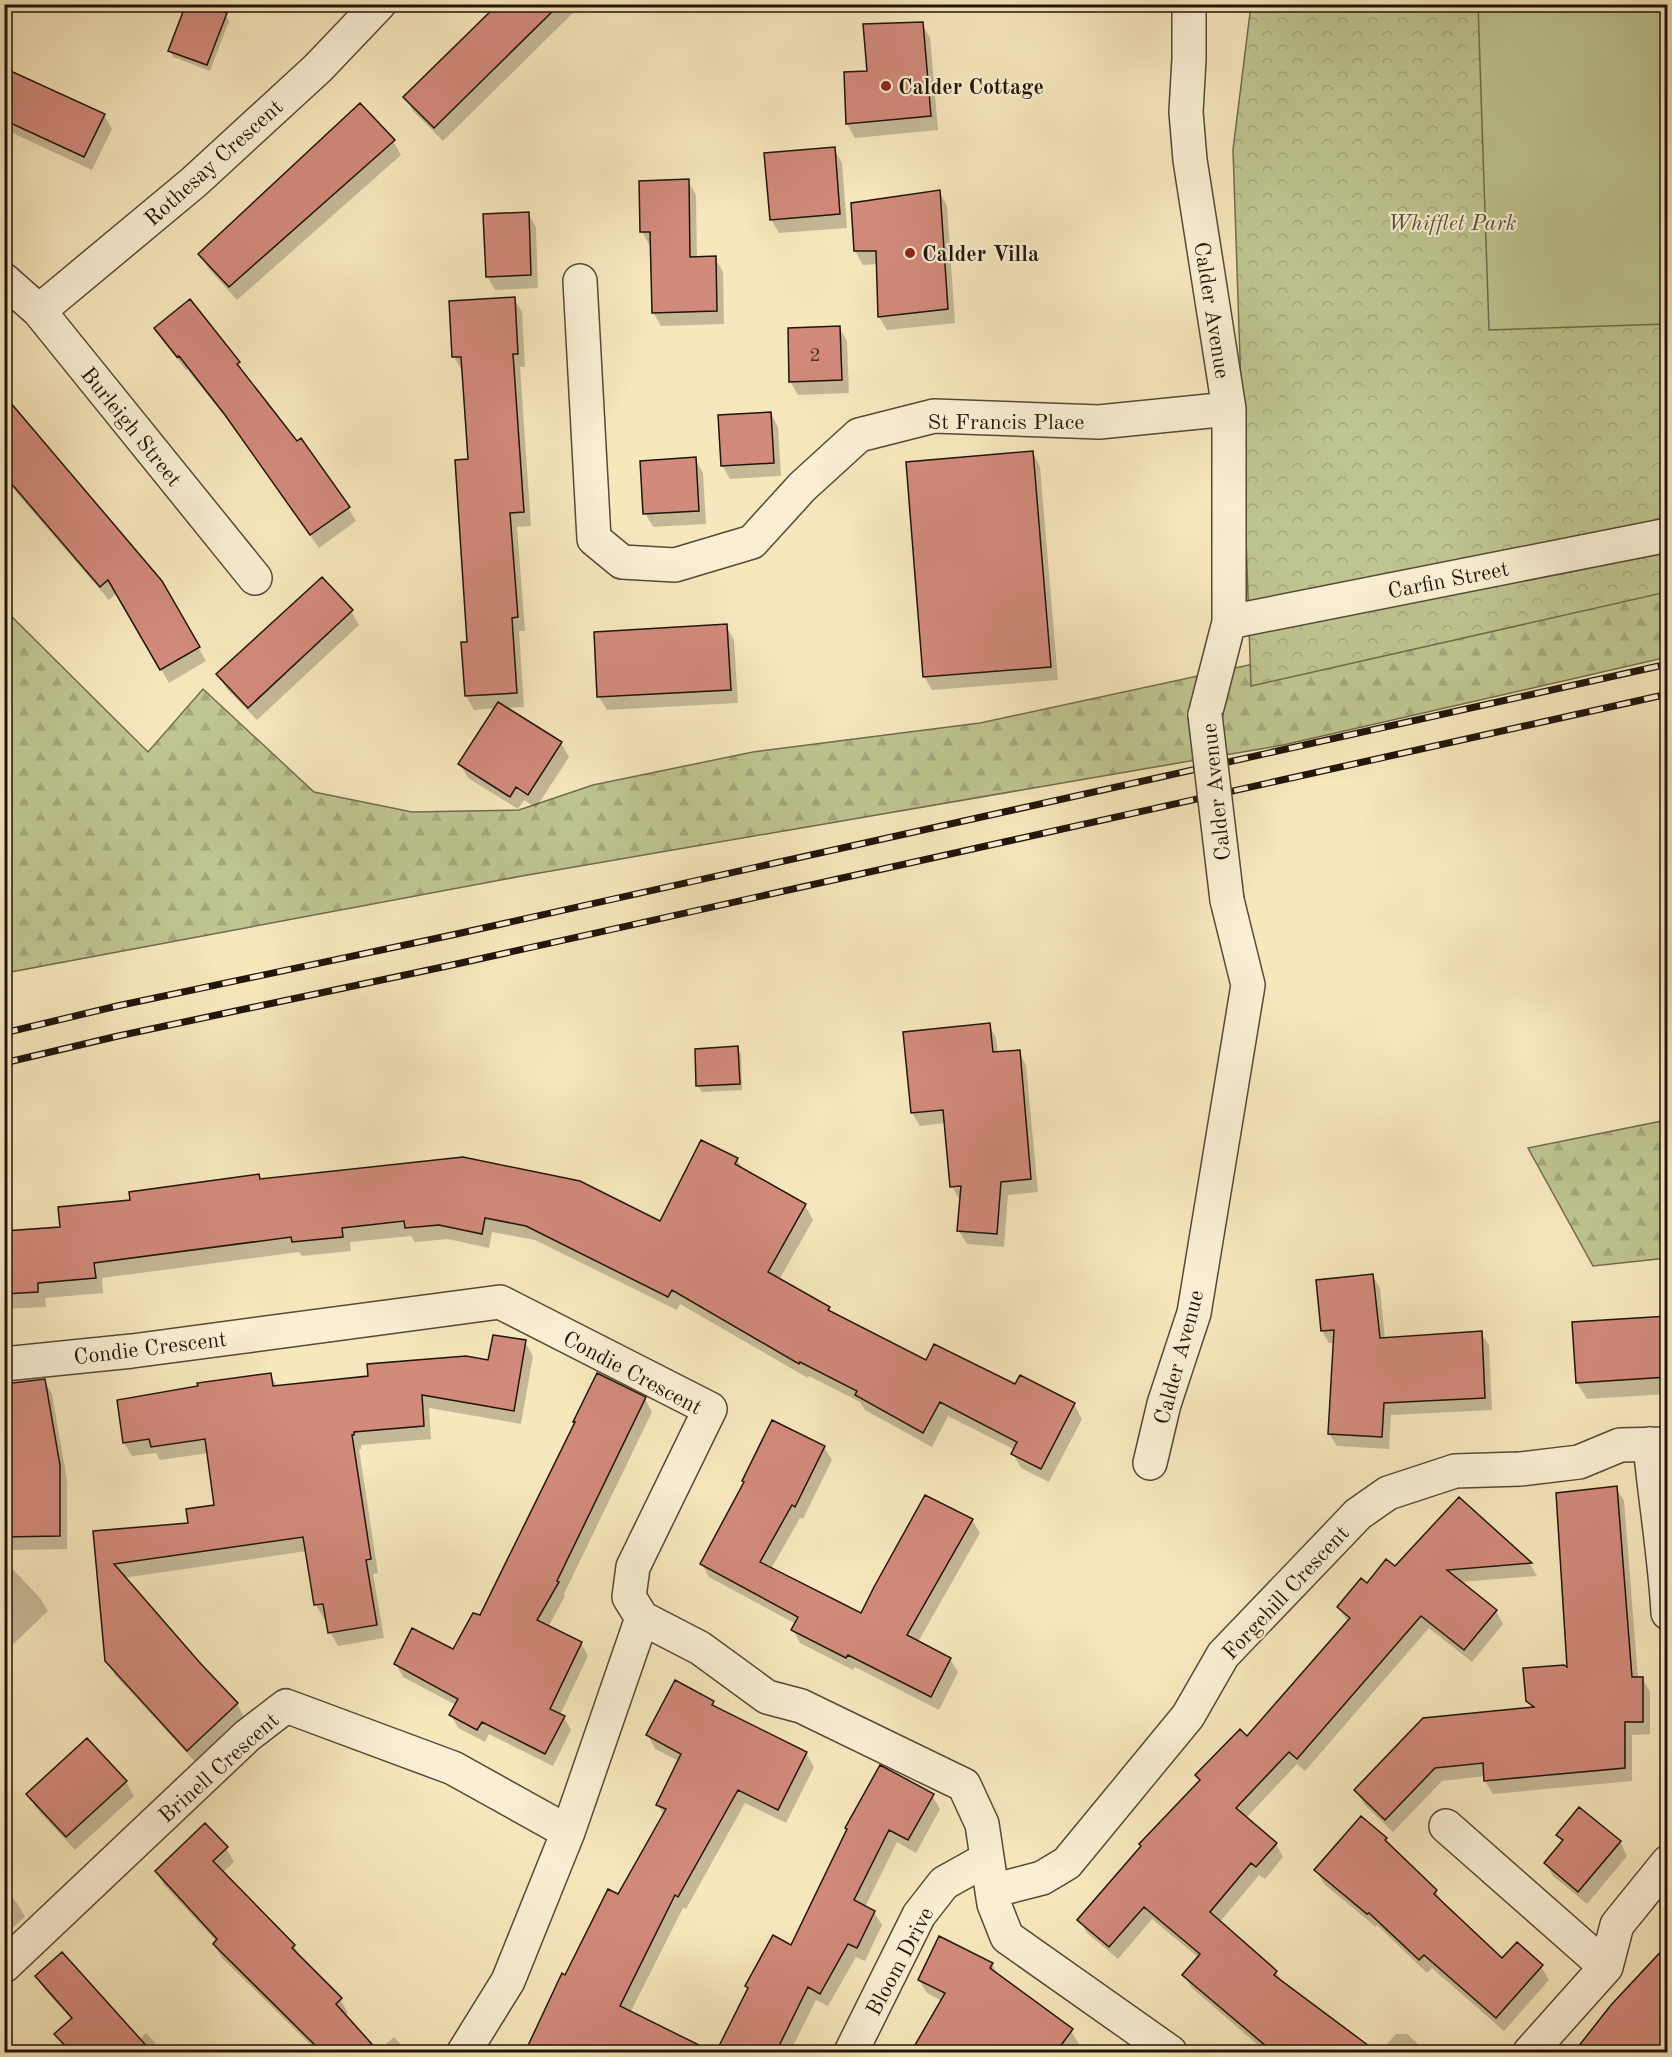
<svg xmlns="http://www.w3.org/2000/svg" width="1672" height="2057" font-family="'Old Standard TT',serif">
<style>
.forest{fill:url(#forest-firs);stroke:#706c4c;stroke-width:1.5}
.park{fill:url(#park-crowns);stroke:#706c4c;stroke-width:1.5}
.pitch{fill:#bec590;stroke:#706c4c;stroke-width:1.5}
.shadow{fill:#0003;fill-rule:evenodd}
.building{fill:#d28a7b;stroke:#211409;stroke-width:1.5}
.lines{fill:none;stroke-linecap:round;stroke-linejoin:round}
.minor-casing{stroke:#564936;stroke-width:36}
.minor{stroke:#faefd4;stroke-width:33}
.rail-casing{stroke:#211409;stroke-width:7}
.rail{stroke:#faefd4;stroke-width:4.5;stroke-dasharray:14;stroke-linecap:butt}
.minor-bridge-casing{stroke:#564936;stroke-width:36;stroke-linecap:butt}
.minor-bridge{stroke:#faefd4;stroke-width:33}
.poi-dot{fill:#8f2418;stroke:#faefd4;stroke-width:2}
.labels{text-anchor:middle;stroke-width:4.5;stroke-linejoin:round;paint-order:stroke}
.number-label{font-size:20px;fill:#4d3226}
.poi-label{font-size:22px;font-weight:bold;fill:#211409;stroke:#faefd4;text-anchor:start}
.street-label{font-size:22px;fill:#211409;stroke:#faefd4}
.park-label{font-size:22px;font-style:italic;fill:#585238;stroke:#faefd4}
</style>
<defs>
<pattern id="forest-firs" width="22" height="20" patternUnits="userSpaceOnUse" patternTransform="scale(1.5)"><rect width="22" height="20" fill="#bec590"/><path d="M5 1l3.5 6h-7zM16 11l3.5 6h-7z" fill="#a3a87b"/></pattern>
<pattern id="park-crowns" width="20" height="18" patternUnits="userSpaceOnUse" patternTransform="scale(1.5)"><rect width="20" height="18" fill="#bec590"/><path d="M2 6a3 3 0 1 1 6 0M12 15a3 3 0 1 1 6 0" fill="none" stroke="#a3a87b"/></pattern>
</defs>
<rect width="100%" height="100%" fill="#f7e7bd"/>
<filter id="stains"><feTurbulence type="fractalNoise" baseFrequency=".00333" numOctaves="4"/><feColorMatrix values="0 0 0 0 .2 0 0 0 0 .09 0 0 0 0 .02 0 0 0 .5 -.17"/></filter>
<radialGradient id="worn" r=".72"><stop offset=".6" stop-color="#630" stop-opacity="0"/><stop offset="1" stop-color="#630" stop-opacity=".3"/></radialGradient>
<!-- forest -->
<path class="forest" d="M1667,575l1,82 -385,88 -761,131 -517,97 -1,-364 144,143 55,-63 111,103 98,20 107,-2 74,-25 160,-33 227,-29z
M1667,1120v138l-74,8 -65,-118z"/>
<!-- park -->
<path class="park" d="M1251,5h416v587l-416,94 -18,-536z"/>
<!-- pitch -->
<path class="pitch" d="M1478,5h189v319l-178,6z"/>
<!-- shadow -->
<path class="shadow" d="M183,4h47l-4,12 3,5 -19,50 -37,-14 -3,-7 17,-44z
M501,4h81l-139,137 -30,-30 -8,-14z
M922,24l8,14 8,92 -83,8 -8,-14 -2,-51 23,-1z
M4,69l100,46 8,14 -20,41 -88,-41z
M393,141l8,14 -164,145 -29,-32 -8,-14z
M834,149l8,14 5,65 -68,5 -8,-14z
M688,181l8,14 1,63h18l8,14 1,52 -63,2 -8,-14 -1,-66h-2l-8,-14z
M940,192l7,14 8,117 -68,7 -8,-13 -1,-53 -15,1 -8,-14z
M528,213l8,14 2,61 -43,2 -8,-14z
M514,299l8,13 3,55h-5l11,159 -14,1 8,104h-6l5,76 -19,1 56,35 8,14 -33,51 -12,-8 -6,9 -50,-31 -8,-14 36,-56 -22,2 -8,-14 -3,-52 6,-1 1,-183 -6,-89h-2l-8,-14z
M839,327l8,14 2,52 -51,2 -8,-14z
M156,328l82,35 8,14 102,131 8,13 -37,27 -84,-119 -48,-60 -1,1 -22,-28z
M4,397l157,185 45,79 -37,22 -52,-90 -8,7 -105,-122z
M771,413l7,14 3,49 -51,3 -8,-14z
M1033,453l7,14 18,213 -126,10 -8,-14z
M695,459l8,14 3,51 -53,3 -8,-14z
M351,611l8,14 -102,95 -31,-32 -8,-14z
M726,626l8,14 4,63 -131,7 -8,-13z
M989,1025l7,13 2,16 21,-2 7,13 12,127 -30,3 -4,52 -37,-3 -8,-13 3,-32h-3l-7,-13 -7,-63 -25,3 -8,-13zM955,1185l14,1 -14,2z
M737,1048l4,6 1,36 -40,2 -4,-6 -2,-36z
M737,1159l6,11 62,35 8,15 -34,60 50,28 3,6 95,48 147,42 8,15 -33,63 -28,-14 -8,-14 2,-4 -67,-34 -16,31 -67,-37 -5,-8 -51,-26 -1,2 -128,-74 -3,6 -142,-70 -43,-8 -3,16 -41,-9 -33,3 -4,-6 -61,6 1,9 -49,5 -3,-4 -197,26 1,15 -58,5 1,9 -42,2v-77l58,-3 69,-27 127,-26 3,4 399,43z
M1373,1276l7,12 5,51 96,-6 8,12 3,65 -101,5 -2,34 -52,-3 -8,-12 6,-91h-6l-7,-12z
M1668,1317v77l-81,5 -10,-16z
M525,1342l8,14 -12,68 -92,-16 2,31 -70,6v4h-2l19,124 -5,1 11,64 -46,8 -8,-14 -3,-14 -3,1 -8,-14 -9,-54 -184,27 77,87 37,38 7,14 -48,46 -81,-88 -8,-14 -12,-129 95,-8 26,-18 -7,-53 -49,7 -4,-7 -24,3 -8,-13 146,-68 8,12 212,-26z
M44,1380l8,14 15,86v69l-56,1 -7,-11v-153z
M645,1399l7,13 -88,182 1,2 -17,31 33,16 7,13 -28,59 4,2 7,13 -18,36 -64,-32 -4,8 -27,-14 -7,-13 5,-10 -53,-28 -7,-13 58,-13 27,-34z
M824,1447l8,13 -29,59 -3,-1 -29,51 90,46 65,-118 46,23 8,13 -62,109 32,17 8,13 -19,38 -84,-43 -2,3 -53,-27 -7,-13 3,-6 -87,-47 -7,-13z
M1616,1488l8,13 14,177h4l8,14v42l-18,1v46l-139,13 -8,-13v-5l-43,5 -49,51 -29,-28 -8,-14 177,-81 -5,-9 41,-30z
M1459,1499l71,65 7,12 -77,6 36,29 7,13 -31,38 -43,-34 -124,143 -8,-7 -51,54 30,26 7,13 -18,22 -6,-4 -40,48 57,49 7,11 91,69h-110l-4,-5 -68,-59 -8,-13 15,-17 -47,-39 -34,40 -31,-26 -8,-13 121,-139 -3,-5 50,-38 101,-116 -10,-15 29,-21 28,-18z
M4,1560l36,38 8,13 -44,42z
M713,1702l5,8 88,43 8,14 -28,56 -41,-20 -59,106 -3,-1 -53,105 80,39h-184l40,-75 53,-81 45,-81 -6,-10 21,-44 -24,-12 -7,-14z
M87,1740l39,42 8,14 -59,54 -39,-42 -8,-14z
M932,1795l8,14 -24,44 -19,-11 -32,65 9,5 8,13 -17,36 -9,-4 -28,49 -12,-6 -26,52h-72l31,-62 -3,-4 45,-39 57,-117z
M1558,1835l62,7 7,14 -40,48 -34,-28 -8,-13 17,-20z
M1386,1839l5,10 45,42 8,14 59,55 38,6 8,14 -45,51 -72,-63 -5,5 -50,-48 -1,2 -52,-43 -8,-14z
M226,1848l8,14 -12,11 72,73 8,13 38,40 8,14 -3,3 32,36 17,-15 14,15h-90l-96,-94 -8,-14 3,-2 -53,-57 -8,-14z
M4,1889l13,14 8,14 -21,18z
M1668,1945v107h-92l37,-46z
M992,1964l7,13 72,54 8,13 -6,8h-84l-10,-6 -4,6h-62l29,-51 -15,-8 -8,-13z
M37,1977l102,64 7,-8 17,19h-95l-12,-18 16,-14 -28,-31z
M1396,2034h11l20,18h-47z"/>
<!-- building -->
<path class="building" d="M186,4h18l23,9 -20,52 -39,-14z
M498,4h62l-126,124 -31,-31z
M923,22l8,94 -85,8 -2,-52 23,-1 -4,-47z
M4,68l101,46 -21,43 -80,-37z
M360,103l35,37 -166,147 -31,-33z
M835,147l5,67 -70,6 -6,-67z
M689,179l1,78 26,-1 1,55 -65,2 -2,-81h-10l-1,-51z
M940,190l8,119 -70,8 -2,-66h-22l-3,-48z
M529,212l2,63 -45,2 -3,-63z
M515,297l3,57h-5l11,158 -14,1 8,104 -6,1 5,75 -52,3 -4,-54h6l-12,-182 13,-1 -7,-102h-9l-3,-56z
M190,299l50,63 -3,2 60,77 4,-3 49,69 -40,28 -85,-120 -46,-59 -2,1 -23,-29z
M840,326l2,54 -53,2 -1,-54z
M4,395l158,186 38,66 -40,23 -52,-90 -8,7 -96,-112z
M771,412l3,51 -53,3 -3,-51z
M1033,451l18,216 -128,10 -17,-215z
M696,457l3,54 -56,3 -3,-53z
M322,577l31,33 -105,98 -32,-34z
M727,624l4,66 -134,7 -3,-65z
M498,702l64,40 -34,53 -12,-8 -6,10 -52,-33z
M990,1023l3,29 27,-2 11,129 -30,3 -4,52 -40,-3 4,-45 -11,1 -7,-77 -32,3 -8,-81z
M738,1046l2,38 -44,2 -1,-37z
M701,1140l37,18 -3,6 71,40 -38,68 62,35 -2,3 98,50 8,-16 81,40 5,-9 55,28 -34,66 -30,-15 6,-12 -77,-40 -17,31 -68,-38 2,-4 -57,-29 -1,2 -127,-74 -4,7 -142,-71 -41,-8 -3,16 -43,-9 -34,3 -1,-7 -62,7 1,9 -51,5 -1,-5 -197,26 2,15 -58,5v9l-34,2v-63l56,-4 -2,-20 72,-7 -1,-8 130,-18 1,5 203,-22 117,24 80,40z
M1373,1274l7,64 102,-7 3,67 -101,5 -2,34 -54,-3 6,-104 -13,1 -5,-51z
M1668,1316v61l-92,6 -4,-61z
M493,1335l33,5 -12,71 -92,-16 2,31 -70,6v3h-2l19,124 -5,1 11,65 -49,8 -5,-29 -9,1 -11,-68 -189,27 87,100 37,39 -51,48 -82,-90 -12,-130 95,-8 -2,-14 28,-4 -9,-66 -54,8 -2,-8 -26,4 -6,-43 81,-14 -1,-3 74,-10 2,13 95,-10 -1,-12 99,-8 22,4z
M597,1373l49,24 -89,184 2,1 -22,38 45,22 -32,67 15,7 -20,38 -63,-32 -5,8 -28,-15 9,-16 -64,-35 18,-36 41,21 20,-36 7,2 95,-193h-2z
M45,1379l15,86v71l-56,1v-153z
M772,1420l53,26 -30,61 -3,-2 -32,57 101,51 13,-26 51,-92 48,24 -66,116 44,23 -20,39 -83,-42 -2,3 -55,-28 7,-13 -98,-53 44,-82 -2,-1z
M1617,1486l15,191h11v45h-18v46l-141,13 -1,-18 -48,5 -50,52 -31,-30 69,-72 111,-11 -8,-6 -3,-33 41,-3 3,2 -11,-174z
M1459,1497l73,66 -85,7 50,40 -33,40 -43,-34 -124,143 -8,-7 -53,56 41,35 -21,24 -5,-4 -41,49 67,59 -3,4 103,77h-104l-91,-77 18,-21 -56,-47 -35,40 -32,-27 64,-74 -2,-2 61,-64 -5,-5 45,-46 7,7 103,-118 -13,-11 24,-29 6,5 19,-24 9,7z
M675,1680l39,21 -2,4 95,47 -29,58 -40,-20 -60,107 -3,-2 -55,111 93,46h-188l37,-79 3,2 43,-86 10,5 48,-85 -10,-4 25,-51 -35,-19z
M87,1738l40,43 -61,56 -40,-43z
M880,1765l54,29 -26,46 -19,-10 -35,70 21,11 -18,37 -9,-4 -28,50 -12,-7 -32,65h-60l32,-64 -3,-2 28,-51 18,10 56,-116 -2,-1z
M1579,1807l42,34 -43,51 -34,-29 19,-23 -7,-5z
M1361,1816l26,22 -2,2 52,50 -3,4 68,64 15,-16 26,23 -47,53 -72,-63 -5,5 -50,-47 -2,1 -53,-44z
M205,1823l23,24 -15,14 82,84 -3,3 50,50 -6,6 43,48h-57l-109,-108 4,-5 -62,-68z
M939,1936l54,27 -3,5 83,61 -17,23h-145l34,-59 -27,-13z
M1668,1944v93l-13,15h-81l37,-47z
M62,1952l90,100h-81l-17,-18 18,-16 -37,-42z"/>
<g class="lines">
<defs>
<path id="minor" d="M1189,4v55l-3,53 4,48 39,249v213l-24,93
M4,280l35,31 216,267
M580,281l14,258 28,23 53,3 77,-23 50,-55 57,-52 75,-19 165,6 130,-13
M39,311l155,-129 124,-114 61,-64
M1229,622l439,-87
M4,1364l128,-13 368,-49 210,107 -77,158 -4,30 13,21 58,30 67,49 34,9 163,79 18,39 12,80 13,33 163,115
M1650,1444c5,56 15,112 18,169
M1150,1463l14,-59 30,-91 54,-328 -21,-85
M1446,1826l160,141
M992,1891l50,-13 25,-15 121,-147 35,-61 135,-141 30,-21 67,-22 65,-2 59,-7 41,-17 48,-1
M4,1966l243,-230 39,-30 167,62 115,64
M464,2052l44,-71 60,-149 74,-214
M851,2052l68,-137 25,-32 43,-24
M1530,2052l76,-85 11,-42 51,-63"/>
</defs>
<!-- minor casing -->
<use href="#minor" class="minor-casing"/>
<!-- minor -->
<use href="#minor" class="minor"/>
<defs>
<path id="rail" d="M4,1033l113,-27 335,-71 1216,-271
M4,1063l114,-27 334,-71 1216,-271"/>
</defs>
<!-- rail casing -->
<use href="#rail" class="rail-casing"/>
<!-- rail -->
<use href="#rail" class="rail"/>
<defs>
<path id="minor-bridge" d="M1205,715l22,185"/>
</defs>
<!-- minor-bridge casing -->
<use href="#minor-bridge" class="minor-bridge-casing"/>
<!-- minor-bridge -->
<use href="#minor-bridge" class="minor-bridge"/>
</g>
<!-- markers -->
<g class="poi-dot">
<circle cx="886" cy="86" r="6"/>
<circle cx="910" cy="253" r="6"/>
</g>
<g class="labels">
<!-- number labels -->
<g class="number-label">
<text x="815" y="361">2</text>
</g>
<!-- poi labels -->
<g class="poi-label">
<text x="898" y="94">Calder Cottage</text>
<text x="922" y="261">Calder Villa</text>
</g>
<!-- street labels -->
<g class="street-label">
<text transform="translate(213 162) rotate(-42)" y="8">Rothesay Crescent</text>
<text transform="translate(1213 310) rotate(81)" y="8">Calder Avenue</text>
<text x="1006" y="429">St Francis Place</text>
<text transform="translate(132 426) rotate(51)" y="8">Burleigh Street</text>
<text transform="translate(1448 579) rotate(-11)" y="8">Carfin Street</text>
<text transform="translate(1215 792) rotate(-96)" y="8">Calder Avenue</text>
<text transform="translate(150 1347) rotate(-7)" y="8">Condie Crescent</text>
<text transform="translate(1178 1357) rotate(-75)" y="8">Calder Avenue</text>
<text transform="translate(633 1372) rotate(28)" y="8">Condie Crescent</text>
<text transform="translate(1285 1592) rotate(-47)" y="8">Forgehill Crescent</text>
<text transform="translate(218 1767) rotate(-42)" y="8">Brinell Crescent</text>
<text transform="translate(899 1961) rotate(-62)" y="8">Bloom Drive</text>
</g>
<!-- park labels -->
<g class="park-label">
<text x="1452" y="230">Whifflet Park</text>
</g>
</g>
<!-- margin -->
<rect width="1672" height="2057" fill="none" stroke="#f7e7bd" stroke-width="24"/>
<rect x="6" y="6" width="1660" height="2045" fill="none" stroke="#211409" stroke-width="3"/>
<rect x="12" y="12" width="1648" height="2033" fill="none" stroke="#211409" stroke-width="1.5"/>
<rect width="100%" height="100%" filter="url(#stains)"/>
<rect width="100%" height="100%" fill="url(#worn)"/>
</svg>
